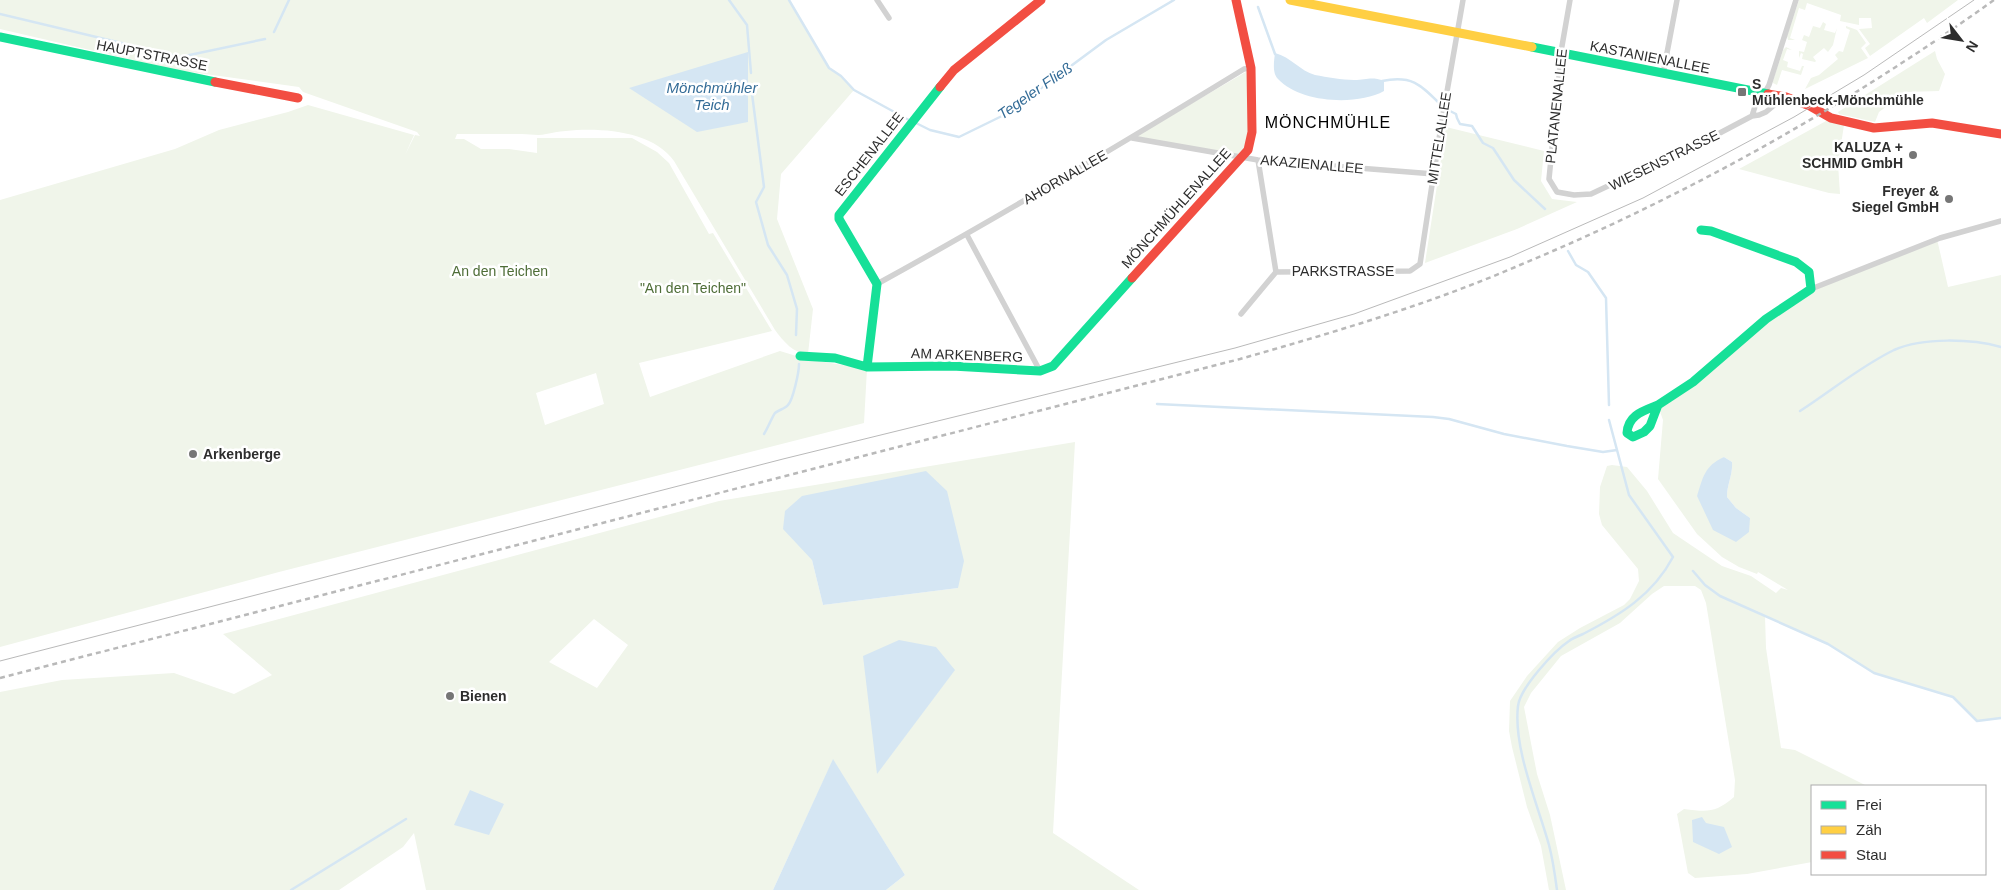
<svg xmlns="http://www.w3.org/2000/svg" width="2001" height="890" font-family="Helvetica,sans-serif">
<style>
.green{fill:#f0f5ea;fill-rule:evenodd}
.water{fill:#d5e6f3}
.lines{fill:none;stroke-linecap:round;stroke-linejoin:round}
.stream{stroke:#d5e6f3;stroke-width:2.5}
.street{stroke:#d2d2d2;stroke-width:5.5}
.fast{stroke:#16e098;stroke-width:9}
.slow{stroke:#ffcf43;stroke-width:9}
.jam{stroke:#f24e42;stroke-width:9}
.tram{stroke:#b9b9b9;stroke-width:1}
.rail{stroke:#b9b9b9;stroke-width:2.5;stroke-dasharray:5 4;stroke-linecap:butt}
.poi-dot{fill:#767676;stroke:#fff;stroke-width:2}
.labels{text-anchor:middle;stroke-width:5;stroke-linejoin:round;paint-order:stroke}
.street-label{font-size:14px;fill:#2d2d2d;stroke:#fff}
.poi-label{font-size:14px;font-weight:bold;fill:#2d2d2d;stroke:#fff;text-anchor:start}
.park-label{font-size:14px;fill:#4e6d37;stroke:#fff}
.water-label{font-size:15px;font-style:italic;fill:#346c97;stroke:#fff}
.quarter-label{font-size:16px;letter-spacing:1px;fill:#000;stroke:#fff}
</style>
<rect width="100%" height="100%" fill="#fff"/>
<!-- green -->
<path class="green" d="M0,0h789l40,67 12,9 13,14 -73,84 -4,45 36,90 -5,45c-15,-1 -24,-12 -33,-24l-101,-169c-24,-35 -92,-35 -128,-27 -7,2 -16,0 -24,0 -22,0 -43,0 -65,0l-2,5h9l17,10h28l28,4v-15h95l25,14 12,11 40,71 4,-1 59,98 -133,32 11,34 130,-46 26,8 61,10 -3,54 -585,149 -279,75v-447l175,-51 44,-19 69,-18 20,-7 106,30 -9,20 10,-20 5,1 -3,-4 -114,-40 -4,-5 -123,-17 -176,-41zM596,373l8,31 -59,21 -9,-32z
M1799,0h159l-31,23 -3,-5 -54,38 -5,-8 5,-4 -11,-15 13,-1 -1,-10h-12v7l-19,-4 1,-6 -34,-12 -2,7 -6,-2 -9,30 5,2h-7l-1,-4z
M1823,22l3,2 -2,6 11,3 2,-5 -4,17 -5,7 -4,-4 -11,9 3,4 -1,1 -13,-3 1,-5 -2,-1 -2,5v-7l5,1 3,-10 -5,-2 2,-5 5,2 4,-11 7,2z
M1846,26l11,4 9,13 -5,5 7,10 -63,31 6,-11 8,-3 19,-16 -3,-4 4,-4 4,1 7,-22 -4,-2z
M1786,47l6,3 -5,-1 -4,11 5,2 -1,5 13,4 2,-5h2l-3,9 -19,-5 -5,15 -4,-2v-2l10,-31z
M1935,51l2,8 8,15 -6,17 -33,1 -27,20 -4,10 -36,-8 -1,-2z
M1251,69l-3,80 -8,7 -106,-19z
M1826,121l18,4 -6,39 2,30 -11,-1 -90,-24z
M1446,127l98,24 -3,30 11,18 25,3 -60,27 -92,34z
M1937,239l11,48 53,-12v443l-24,3 -24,-24 -79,-24 -46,-29 -63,-28 1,32 15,100 14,2 72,36h-55v76l-65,12 -52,4 -7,-5 -11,-59 7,-5c24,3 31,4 50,-12l1,-17 -29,-177 -5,-13 -6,-4h-31l-12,8 -32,29 -59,33 -30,37 -7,14 13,67 13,41 16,75h-17l-8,-44 -14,-39 -15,-60 -3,-16 1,-30 17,-25 31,-34 22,-14 44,-23 6,-6 9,-18 -1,-12 -36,-44 -3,-11 1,-27 7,-21 5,-1 15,2 20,24 26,42 49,33 29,10 25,17 5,-5 7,2 -30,-18 -1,2 -18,-7 -17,-10 -25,-23 -39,-55 5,-59 -5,-14 109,-86 47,-30zM1724,457l8,5c1,13 -5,22 -5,35l9,11 14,10 -53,-22z
M1075,442l-22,391 86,57h-253l19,-15 -72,-115 -60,130h-347l-12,-57 -11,14 -64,43h-339v-198l62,-12 112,-7 60,21 38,-19 -49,-41 496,-133zM812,560l146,28 -135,17zM594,619l34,26 -31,43 -48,-26z"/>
<!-- water -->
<path class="water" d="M748,52v70l-51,10 -68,-44z
M1275,53c16,4 25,18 40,22 12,2 27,5 39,5 13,0 17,-4 30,1v10c-27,15 -84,12 -106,-12 -6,-6 -4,-18 -3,-26z
M1724,457l8,5c1,13 -5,22 -5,35l9,11 14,10 -1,14 -13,10 -23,-12 -16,-34c6,-18 7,-30 27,-39z
M926,471l21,20 17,70 -6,27 -135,17 -11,-45 -29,-31 2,-18 17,-15z
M899,640l37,7 19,23 -78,104 -14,-118z
M833,759l72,116 -19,15h-113z
M470,790l34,14 -15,31 -35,-10z
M1702,817l4,6 18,4 8,20 -13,7 -26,-12 -1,-22z"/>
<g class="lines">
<!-- stream -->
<path class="stream" d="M729,0l18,25 4,48
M789,0l40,68 12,8 13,14 55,30
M1258,7l17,47
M0,14l180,43 85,-18
M274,32l15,-32
M1382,81c29,-6 38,3 57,22
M751,86l13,101 -8,15 12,43 19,30 10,34 -1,26
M1448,110l8,4 1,4 3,6 12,2 11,17 10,5 21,32 31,29
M914,122l16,8 29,7 47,-23 100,-74 68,-40
M1568,251l8,14 12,7 18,26 3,107
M1157,404l276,13 16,2 55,15 63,12 36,6 14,-2
M1800,411c31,-20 61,-45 94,-61 29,-13 78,-11 107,-3
M764,434c4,-6 8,-17 11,-21 3,-3 10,-4 13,-8 5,-5 11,-33 11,-41
M1693,571l12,14 15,11 108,48 46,29 79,24 24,24 24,-3
M291,890l115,-71
M1557,890c-2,-15 -4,-30 -8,-45 -11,-40 -36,-97 -31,-139 2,-18 36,-55 51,-65 4,-3 9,-5 14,-7 37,-19 70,-39 90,-77l-44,-62 -20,-75"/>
<!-- street -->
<path class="street" d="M877,0l12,18
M1570,0l-8,46 -13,133 8,13 17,3 17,-1 125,-59 36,-19 7,-1 7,-3 13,-11 2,-5
M1663,74l14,-74
M1752,116l5,-16 7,-6 5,-9 27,-85
M1132,138l126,22 176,14
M967,235l73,136
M1276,272l134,-1 10,-7 21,-138 22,-126
M877,284c124,-68 246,-141 367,-215l7,-1
M1811,289l129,-51 61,-17
M1241,314l35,-42 -18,-112"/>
<!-- fast -->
<path class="fast" d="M0,37l215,45
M1532,47l236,47
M800,356l35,2 32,9 85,-1 88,5 13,-5 79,-88
M867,367l10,-83 -38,-65v-4l101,-128
M1658,405c-15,6 -30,10 -31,28l6,4 11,-5 6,-6 8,-21 35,-23 73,-63 45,-30 -2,-17 -13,-10 -85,-31 -10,-1"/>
<!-- slow -->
<path class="slow" d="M1290,0l242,47"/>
<!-- jam -->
<path class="jam" d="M215,82l83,16
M940,87l14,-17 87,-70
M1768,94l18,3 24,9 21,12 43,10 58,-5 69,11
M1132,278l116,-128 4,-18 -1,-64 -15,-68"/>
<!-- tram -->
<path class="tram" d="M0,661l783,-202 452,-111 119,-34 156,-57 133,-59 151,-81 70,-42 110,-75"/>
<!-- rail -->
<path class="rail" d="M0,678l1240,-319c95,-27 190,-55 280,-94 168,-70 326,-159 474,-265"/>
</g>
<!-- markers -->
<g class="poi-dot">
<rect x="1737" y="87" width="10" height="10" rx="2.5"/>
<circle cx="1913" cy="155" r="5"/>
<circle cx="1949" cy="199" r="5"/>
<circle cx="193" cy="454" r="5"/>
<circle cx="450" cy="696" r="5"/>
</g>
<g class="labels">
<!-- street labels -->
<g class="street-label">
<text transform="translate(152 55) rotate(11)" y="5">HAUPTSTRASSE</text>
<text transform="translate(1650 57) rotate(11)" y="5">KASTANIENALLEE</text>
<text transform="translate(1556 106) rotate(-84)" y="5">PLATANENALLEE</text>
<text transform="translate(1439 138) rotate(-81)" y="5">MITTELALLEE</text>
<text transform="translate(869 154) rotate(-52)" y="5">ESCHENALLEE</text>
<text transform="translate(1664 160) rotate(-26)" y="5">WIESENSTRASSE</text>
<text transform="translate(1312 164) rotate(5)" y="5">AKAZIENALLEE</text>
<text transform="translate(1065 177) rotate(-30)" y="5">AHORNALLEE</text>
<text transform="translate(1176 208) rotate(-48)" y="5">MÖNCHMÜHLENALLEE</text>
<text x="1343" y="276">PARKSTRASSE</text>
<text transform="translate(967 355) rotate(2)" y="5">AM ARKENBERG</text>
</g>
<!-- poi labels -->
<g class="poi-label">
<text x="1752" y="89">S<tspan x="1752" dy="16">Mühlenbeck-Mönchmühle</tspan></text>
<text x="1903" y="152" text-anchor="end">KALUZA +<tspan x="1903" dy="16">SCHMID GmbH</tspan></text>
<text x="1939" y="196" text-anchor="end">Freyer &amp;<tspan x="1939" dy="16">Siegel GmbH</tspan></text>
<text x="203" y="459">Arkenberge</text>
<text x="460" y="701">Bienen</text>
</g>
<!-- park labels -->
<g class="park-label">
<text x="500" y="276">An den Teichen</text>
<text x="693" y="293">"An den Teichen"</text>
</g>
<!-- water labels -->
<g class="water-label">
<text x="712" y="93">Mönchmühler<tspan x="712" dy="17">Teich</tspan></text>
<text transform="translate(1035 91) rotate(-35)" y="5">Tegeler Fließ</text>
</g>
<!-- quarter labels -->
<g class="quarter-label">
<text x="1328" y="128">MÖNCHMÜHLE</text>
</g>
</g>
<!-- legend -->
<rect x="1811" y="785" width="175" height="90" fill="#ffffff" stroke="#ababab"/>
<rect x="1821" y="801" width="25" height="8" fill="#16e098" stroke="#ababab"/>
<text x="1856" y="810" font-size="15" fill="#2d2d2d">Frei</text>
<rect x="1821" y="826" width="25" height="8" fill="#ffcf43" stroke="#ababab"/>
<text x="1856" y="835" font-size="15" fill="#2d2d2d">Zäh</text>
<rect x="1821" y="851" width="25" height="8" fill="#f24e42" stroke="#ababab"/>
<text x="1856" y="860" font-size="15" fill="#2d2d2d">Stau</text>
<!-- north arrow -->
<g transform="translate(1961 40) rotate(121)" stroke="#ffffff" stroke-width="4" paint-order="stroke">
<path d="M0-4L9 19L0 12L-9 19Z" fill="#2d2d2d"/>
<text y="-8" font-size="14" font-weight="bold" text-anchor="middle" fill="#2d2d2d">N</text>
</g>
</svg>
